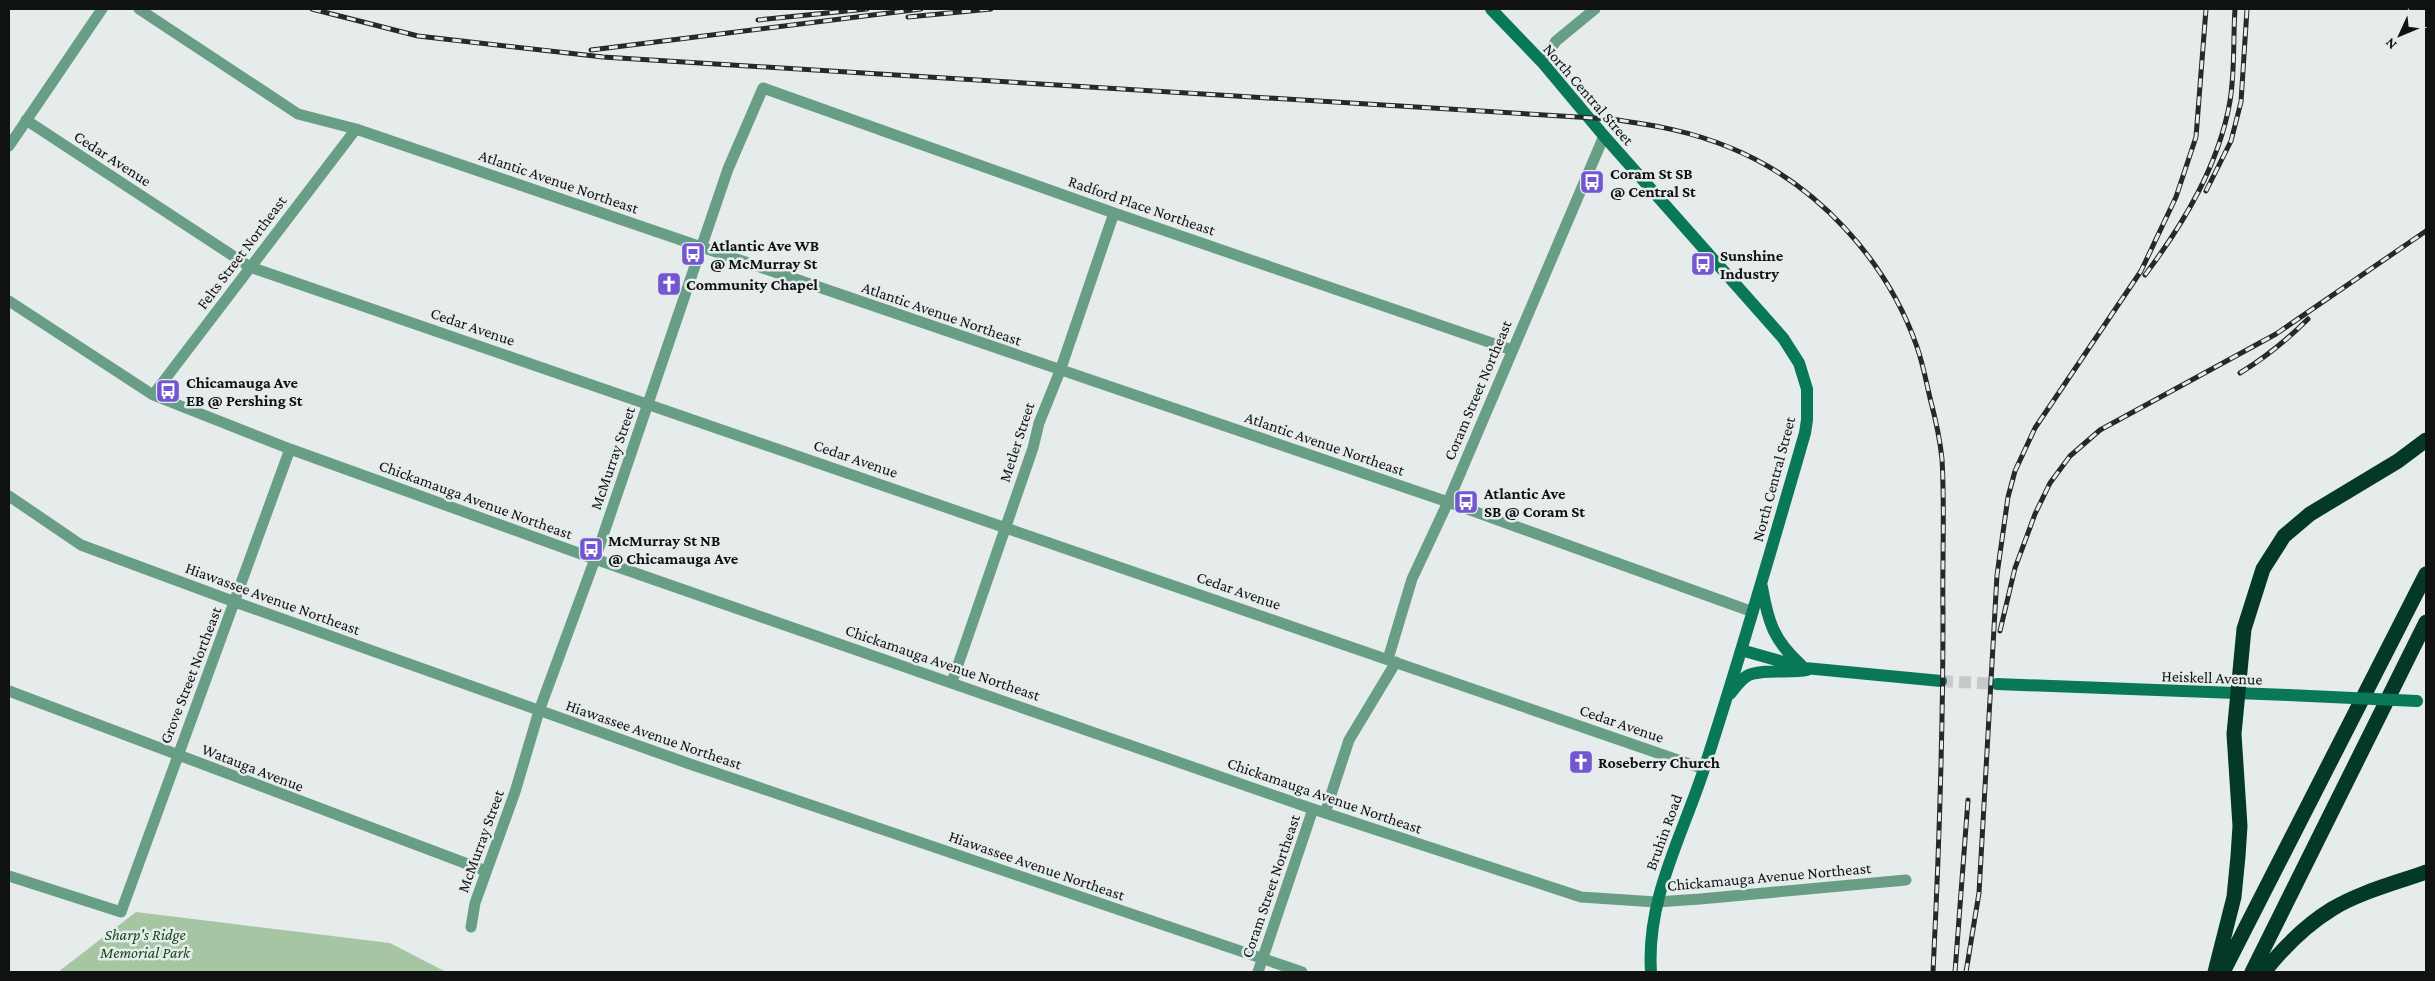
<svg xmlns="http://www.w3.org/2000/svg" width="2435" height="981" font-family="'Crimson Pro',serif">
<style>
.green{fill:#a5c5a3}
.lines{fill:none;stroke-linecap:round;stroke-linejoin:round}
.secondary-tunnel{stroke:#c5cbca;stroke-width:12;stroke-dasharray:12 6;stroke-linecap:butt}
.street{stroke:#679e85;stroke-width:11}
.secondary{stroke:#097856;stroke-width:12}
.highway{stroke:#043927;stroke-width:15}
.rail-casing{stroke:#262929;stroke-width:5}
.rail{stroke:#e5eceb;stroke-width:3;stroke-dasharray:9;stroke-linecap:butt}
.secondary-bridge{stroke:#097856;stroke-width:12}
.labels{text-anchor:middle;stroke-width:5;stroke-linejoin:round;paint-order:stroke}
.street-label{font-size:16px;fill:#101212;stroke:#e5eceb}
.poi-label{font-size:16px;font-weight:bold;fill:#101212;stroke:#e5eceb;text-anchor:start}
.park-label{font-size:16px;font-style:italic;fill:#144a16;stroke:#e5eceb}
</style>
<rect width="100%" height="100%" fill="#e5eceb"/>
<!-- green -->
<path class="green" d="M136,912l254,31 56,29h-388z"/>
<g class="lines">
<!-- secondary-tunnel -->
<path class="secondary-tunnel" d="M1941,681l56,3"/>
<!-- street -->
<path class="street" d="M139,9l159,105 58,15 1092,373 305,110
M1542,62l14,-21 39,-32
M26,120l224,147 1454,502
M9,146l93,-137
M9,301l144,94 137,54 305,110 718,250 268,88 75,5 44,-3 206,-19
M153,395l203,-266
M9,496l72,49 154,57 452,161 615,209
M1388,659l24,-80 36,-77 156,-366
M952,682l81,-234 6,-25 21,-52 54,-158
M9,691l477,180
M1325,813l24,-73 47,-78
M9,876l112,36 169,-463
M471,927l4,-24 40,-111 24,-81 56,-152 133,-390 35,-81 351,125 398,137
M1258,972l55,-163"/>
<!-- secondary -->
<path class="secondary" d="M1491,9l51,53 62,74 179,202 16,25 8,26v31l-2,13c-32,111 -64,222 -100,333 -22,69 -59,132 -54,206
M1762,587c6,35 12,54 39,78
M1741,650l64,18 136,13
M1997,684l291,11
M1730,694c5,-6 10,-14 17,-18 14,-8 43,-2 60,-6"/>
<!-- highway -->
<path class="highway" d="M2215,972l19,-75 4,-41 2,-30 -6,-92 10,-105 19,-60 21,-33 26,-22 88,-53 28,-21
M2223,972l203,-398
M2252,972l174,-350
M2264,972c19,-24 42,-47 68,-63 28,-17 64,-26 94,-37"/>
<defs>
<path id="rail" d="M312,9l106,27 185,21 1007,62c44,6 80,12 121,29 85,35 156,112 186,199 6,17 9,34 13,51 5,19 10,41 12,61 3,51 0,104 1,155 0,120 -4,239 -10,358
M908,17l83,-8
M758,20l109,-11
M591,50l330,-41
M2206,191l25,-50 10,-39 6,-93
M2145,275c39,-52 74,-110 85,-174 5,-30 3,-62 5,-92
M2240,373c26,-16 47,-33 68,-54
M2000,631l15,-63 20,-54 15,-31 20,-27 30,-26 176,-96 150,-103
M1955,972l13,-172
M1966,972l13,-79 18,-318 11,-78 7,-26 20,-43 106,-157 35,-74 20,-60 10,-128"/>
</defs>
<!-- rail casing -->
<use href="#rail" class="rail-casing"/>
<!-- rail -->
<use href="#rail" class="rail"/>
<!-- secondary-bridge -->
<path class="secondary-bridge" d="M2288,695l129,6"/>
</g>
<!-- icons -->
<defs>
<symbol id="bus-square" viewBox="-11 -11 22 22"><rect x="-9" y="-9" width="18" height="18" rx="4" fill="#7356d0" stroke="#e5eceb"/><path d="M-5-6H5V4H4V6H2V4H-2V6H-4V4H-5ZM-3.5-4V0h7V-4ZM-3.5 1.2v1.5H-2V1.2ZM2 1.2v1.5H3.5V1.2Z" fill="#fff"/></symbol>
<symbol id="church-square" viewBox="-11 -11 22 22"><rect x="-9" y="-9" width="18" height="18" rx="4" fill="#7356d0" stroke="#e5eceb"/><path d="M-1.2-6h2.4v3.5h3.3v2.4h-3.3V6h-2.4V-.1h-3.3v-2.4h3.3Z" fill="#fff"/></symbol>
</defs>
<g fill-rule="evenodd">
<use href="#bus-square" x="1578" y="168" width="28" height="28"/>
<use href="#bus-square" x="679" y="240" width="28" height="28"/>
<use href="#bus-square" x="1689" y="250" width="28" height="28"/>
<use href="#church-square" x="655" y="270" width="28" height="28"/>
<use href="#bus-square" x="154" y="377" width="28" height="28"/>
<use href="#bus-square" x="1452" y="488" width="28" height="28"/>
<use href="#bus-square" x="577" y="535" width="28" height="28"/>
<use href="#church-square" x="1567" y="748" width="28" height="28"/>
</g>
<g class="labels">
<!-- street labels -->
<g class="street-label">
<text transform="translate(1589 94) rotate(49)" y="6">North Central Street</text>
<text transform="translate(113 158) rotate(33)" y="6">Cedar Avenue</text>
<text transform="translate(559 181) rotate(19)" y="6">Atlantic Avenue Northeast</text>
<text transform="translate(1142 205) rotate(19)" y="6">Radford Place Northeast</text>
<text transform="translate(241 252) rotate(-53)" y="6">Felts Street Northeast</text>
<text transform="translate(942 313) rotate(19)" y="6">Atlantic Avenue Northeast</text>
<text transform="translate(473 326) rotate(19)" y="6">Cedar Avenue</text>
<text transform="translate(1477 390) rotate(-67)" y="6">Coram Street Northeast</text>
<text transform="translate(1016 442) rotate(-72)" y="6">Metler Street</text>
<text transform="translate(1325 443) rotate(19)" y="6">Atlantic Avenue Northeast</text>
<text transform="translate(612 458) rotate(-71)" y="6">McMurray Street</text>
<text transform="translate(856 458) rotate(19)" y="6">Cedar Avenue</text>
<text transform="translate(1773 479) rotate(-75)" y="6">North Central Street</text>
<text transform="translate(476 499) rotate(20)" y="6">Chickamauga Avenue Northeast</text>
<text transform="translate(1239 590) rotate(19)" y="6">Cedar Avenue</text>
<text transform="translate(273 598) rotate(20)" y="6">Hiawassee Avenue Northeast</text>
<text transform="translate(943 662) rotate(19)" y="6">Chickamauga Avenue Northeast</text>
<text transform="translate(190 675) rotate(-69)" y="6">Grove Street Northeast</text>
<text transform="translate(2212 677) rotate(2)" y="6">Heiskell Avenue</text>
<text transform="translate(1622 723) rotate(19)" y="6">Cedar Avenue</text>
<text transform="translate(654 734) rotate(19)" y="6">Hiawassee Avenue Northeast</text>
<text transform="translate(253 767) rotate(21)" y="6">Watauga Avenue</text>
<text transform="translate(1325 795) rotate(19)" y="6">Chickamauga Avenue Northeast</text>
<text transform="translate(1663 832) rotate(-70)" y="6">Bruhin Road</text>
<text transform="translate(480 841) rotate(-70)" y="6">McMurray Street</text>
<text transform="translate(1037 865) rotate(19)" y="6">Hiawassee Avenue Northeast</text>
<text transform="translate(1769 876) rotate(-5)" y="6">Chickamauga Avenue Northeast</text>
<text transform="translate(1270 886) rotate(-71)" y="6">Coram Street Northeast</text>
</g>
<!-- poi labels -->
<g class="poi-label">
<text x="1610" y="179">Coram St SB<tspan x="1610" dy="18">@ Central St</tspan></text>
<text x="710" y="251">Atlantic Ave WB<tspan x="710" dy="18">@ McMurray St</tspan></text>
<text x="1720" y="261">Sunshine<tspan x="1720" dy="18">Industry</tspan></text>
<text x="686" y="290">Community Chapel</text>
<text x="186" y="388">Chicamauga Ave<tspan x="186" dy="18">EB @ Pershing St</tspan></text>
<text x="1484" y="499">Atlantic Ave<tspan x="1484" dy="18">SB @ Coram St</tspan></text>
<text x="608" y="546">McMurray St NB<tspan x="608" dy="18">@ Chicamauga Ave</tspan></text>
<text x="1598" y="768">Roseberry Church</text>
</g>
<!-- park labels -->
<g class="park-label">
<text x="145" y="940">Sharp's Ridge<tspan x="145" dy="18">Memorial Park</tspan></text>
</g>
</g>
<!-- border -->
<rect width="2435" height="981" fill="none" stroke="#101212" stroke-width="20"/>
<!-- north arrow -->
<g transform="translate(2400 35) rotate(226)" stroke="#e5eceb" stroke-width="4" paint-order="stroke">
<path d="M0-4L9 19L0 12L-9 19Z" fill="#101212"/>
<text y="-8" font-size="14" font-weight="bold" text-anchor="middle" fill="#101212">N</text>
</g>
</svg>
